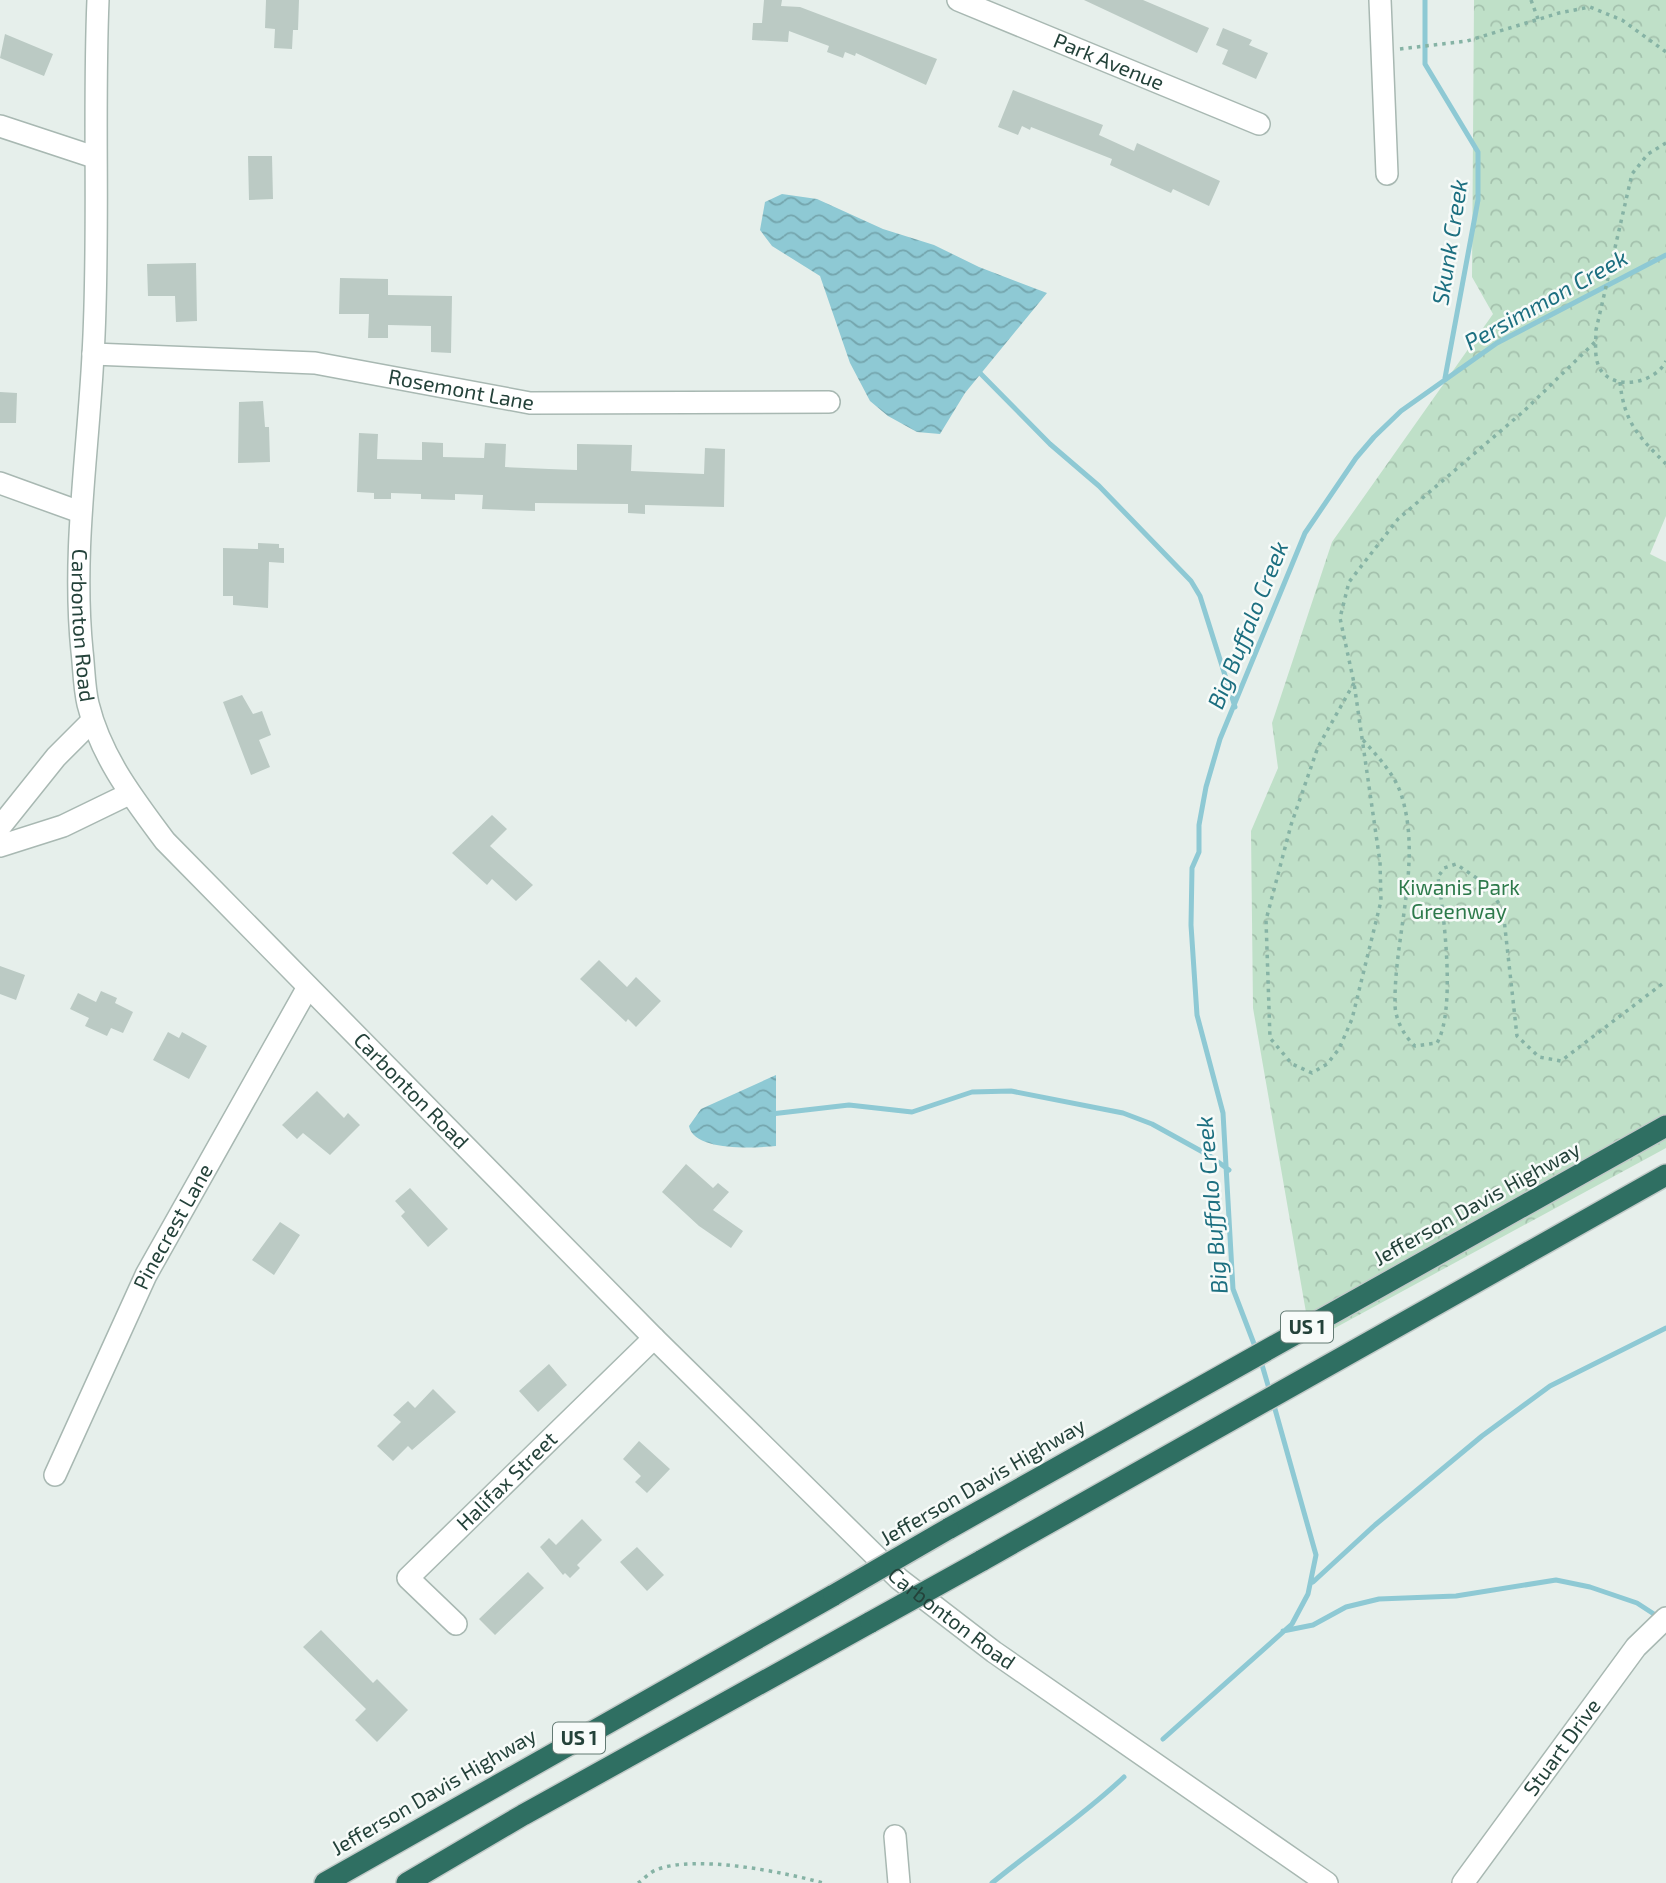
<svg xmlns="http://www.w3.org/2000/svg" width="1666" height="1883" font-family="'Exo 2',sans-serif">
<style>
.park{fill:url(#park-crowns)}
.water{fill:url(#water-waves)}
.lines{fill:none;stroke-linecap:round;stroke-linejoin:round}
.stream{stroke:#8ec9d4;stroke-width:5}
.building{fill:#bbcac4}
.minor-casing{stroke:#a8b8b2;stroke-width:24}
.highway-casing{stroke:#c2cac8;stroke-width:24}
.path{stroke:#86b3a5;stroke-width:3.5;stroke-dasharray:3.5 5;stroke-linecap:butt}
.minor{stroke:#fff;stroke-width:21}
.highway{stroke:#2f6f62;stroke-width:21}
.highway-bridge-casing{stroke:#c2cac8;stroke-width:24;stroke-linecap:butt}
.highway-bridge{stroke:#2f6f62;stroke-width:21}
.labels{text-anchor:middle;stroke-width:5;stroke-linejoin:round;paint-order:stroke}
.shield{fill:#f7fbf9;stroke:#637a73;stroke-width:2}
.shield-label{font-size:19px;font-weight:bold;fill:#24423a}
.street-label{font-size:21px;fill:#24423a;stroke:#f7fbf9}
.park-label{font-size:21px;fill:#2d7a4b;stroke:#f7fbf9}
.water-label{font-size:23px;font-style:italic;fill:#1c6f80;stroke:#f7fbf9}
</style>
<defs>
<pattern id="park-crowns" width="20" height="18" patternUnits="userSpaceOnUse" patternTransform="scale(1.75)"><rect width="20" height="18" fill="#bfe0c8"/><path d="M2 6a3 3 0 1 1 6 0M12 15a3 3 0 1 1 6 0" fill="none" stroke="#a4c1ad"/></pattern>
<pattern id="water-waves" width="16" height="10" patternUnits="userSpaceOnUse" patternTransform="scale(1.75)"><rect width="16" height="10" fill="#8ec9d4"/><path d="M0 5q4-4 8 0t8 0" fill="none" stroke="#74a5ad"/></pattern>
</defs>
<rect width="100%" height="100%" fill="#e6efeb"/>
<!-- park -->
<path class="park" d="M1474,0h192v516l-16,38 16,8v586l-355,193 -58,-333 -2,-177 27,-63 -6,-45 60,-181 161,-228 -21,-37z"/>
<!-- water -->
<path class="water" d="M782,194l35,5 66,30 51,16 45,22 68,26 -82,100 -25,41 -23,-2 -29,-16 -18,-15 -20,-38 -30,-87 -48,-30 -12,-16 5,-28z
M776,1075v71c-21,2 -82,6 -87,-20l12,-17z"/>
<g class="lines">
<!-- stream -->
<path class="stream" d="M1425,0v64l53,88v48l-33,178
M977,370l73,74 49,42 92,95 9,15 35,111
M771,1114l78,-9 63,7 60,-20 39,-1 112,22 29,11 58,32 19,14
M1256,1349l-23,-60 -10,-176 -26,-98 -6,-90 1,-57 7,-16v-27l7,-38 14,-48 85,-206 51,-75 18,-21 27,-26 96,-68 169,-88
M1260,1358l10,34
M1313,1582l62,-57 107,-89 68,-50 116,-58
M1283,1631l30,-6 33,-18 33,-8 77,-3 100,-16 34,7 47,16 23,15
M1163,1739l129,-115 16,-30 8,-39 -43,-153
M992,1883c44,-36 91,-67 132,-106"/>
</g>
<!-- building -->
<path class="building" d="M266,0h33l-1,30h-5l-1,19 -18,-1 1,-19 -10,-1z
M764,0h18l-1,6 19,1 137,52 -11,26 -70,-32 -1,3 -10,-4 -2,6 -16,-6 2,-6 -40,-15 -1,11 -36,-2 1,-17h9z
M1084,0h59l66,28 -12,25z
M1223,28l29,12 -3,5 19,8 -12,26 -34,-15 6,-14 -12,-5z
M5,34l48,20 -9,22 -44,-18z
M1013,90l90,35 -4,10 35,16 3,-8 83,38 -11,25 -36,-17 -2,4 -61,-28 2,-6 -81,-32 -1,3 -8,-4 -4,9 -20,-8z
M248,156h24l1,43 -24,1z
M196,263l1,58 -21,1 -1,-26h-27l-1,-32z
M340,278l48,1v16l64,1 -1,57 -20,-1v-26l-43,-1v13h-20l1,-24h-30z
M0,392l17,1 -1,30h-16z
M263,401l2,26h4l1,35 -32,1 1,-61z
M359,433l19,1 -1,25 45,1v-18l21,1v14l41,1 1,-15 21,1 -1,23 44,2 28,1v-26l55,1 -1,26 73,3 1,-26 20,1 -1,58 -79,-2v9l-17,-1v-9l-93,-1v8l-53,-2 1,-14 -28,-1v6l-34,-1v-5l-30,-1v6h-17v-6l-17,-1z
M258,543l21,1v4h5v15l-15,-1 -1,46 -35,-3v-9h-10v-48l35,1z
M242,695l11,19 9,-3 9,24 -12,5 11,27 -19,8 -28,-73z
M492,815l15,14 -17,17 43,39 -17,16 -24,-22 -5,6 -35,-32z
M599,960l28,27 9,-10 25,24 -25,26 -8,-8 -2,3 -46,-43z
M0,966l25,9 -9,25 -16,-6z
M101,991l16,7 -2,5 18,9 -10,21 -12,-5 -4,8 -22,-10 4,-8 -19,-9 8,-16 18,9z
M168,1032l11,6 3,-6 25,14 -18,33 -36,-19z
M317,1091l27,27 4,-5 12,12 -30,30 -27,-22 -6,6 -15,-14z
M686,1164l27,24 5,-5 11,9 -16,18 30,21 -12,17 -32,-22 -37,-34z
M410,1188l38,41 -20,18 -27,-31 4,-4 -10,-11z
M280,1222l20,13 -26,40 -22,-15z
M549,1364l18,21 -29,27 -19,-21z
M433,1389l23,23 -44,38 -4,-4 -15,15 -16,-15 24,-24 -8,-7 15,-14 7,7z
M639,1441l31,28 -23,24 -12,-11 6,-6 -18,-17z
M582,1519l20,21 -25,25 3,3 -10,10 -5,-5 -2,2 -23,-28 9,-9 7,7z
M637,1547l27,28 -17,16 -27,-29z
M528,1572l16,16 -49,47 -16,-16z
M321,1630l52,53 4,-4 31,31 -31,32 -22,-22 11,-11 -63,-62z"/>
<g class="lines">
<defs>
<g id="minor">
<path id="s1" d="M98,0c-5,118 2,237 -5,355 -5,99 -21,197 -11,296 2,17 2,36 6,53 13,53 45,94 77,137l489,497 245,241 95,73 333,231"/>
<path id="s2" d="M958,0l301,124"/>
<path d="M1380,0l7,174"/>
<path d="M0,126l94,31"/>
<path id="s3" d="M93,354l222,9 215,40 299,-1"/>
<path d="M0,483l80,29"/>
<path d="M0,827l56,-70 36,-36"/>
<path d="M0,846l63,-20 66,-32"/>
<path id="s4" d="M55,1475l91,-200 162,-288"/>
<path id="s5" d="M456,1624l-48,-46 246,-240"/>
<path d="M895,1836l4,47"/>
<path id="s6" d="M1463,1883l173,-236 30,-29"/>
</g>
<path id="highway" d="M948,1529l718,-403
M981,1561l685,-386
M325,1883l509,-288
M407,1883l116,-68 348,-193"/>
</defs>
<!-- minor casing -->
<use href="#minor" class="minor-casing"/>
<!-- highway casing -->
<use href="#highway" class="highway-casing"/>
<!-- path -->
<path class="path" d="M1531,0l7,19
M1400,49l67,-8 92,-28 31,-6 32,13 44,32
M1666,143l-18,11 -16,20 -36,156c0,14 -3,32 7,43 17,18 54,8 63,-12
M1620,382c4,40 18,54 46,82
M1354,683l-36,64 -27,78 -25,95 4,118 22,26 20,9 15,-9 12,-15 13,-30 29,-118 -1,-39 -26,-179 -14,-65 9,-36 49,-63 126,-108 72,-70
M1363,740c15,17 32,34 39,57 20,66 -8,140 -7,207 0,15 9,32 20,42l22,-3c19,-33 7,-127 1,-166l6,-9 12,-4 31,21 16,25 14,126 22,21 22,4 105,-80
M638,1883c6,-4 12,-11 18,-13 38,-16 128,2 167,13"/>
<!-- minor -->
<use href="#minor" class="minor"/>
<!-- highway -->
<use href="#highway" class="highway"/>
<defs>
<path id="highway-bridge" d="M834,1595l114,-66
M871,1622l110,-61"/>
</defs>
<!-- highway-bridge casing -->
<use href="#highway-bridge" class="highway-bridge-casing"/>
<!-- highway-bridge -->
<use href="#highway-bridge" class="highway-bridge"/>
</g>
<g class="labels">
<!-- shield labels -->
<g class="shield">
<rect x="1281" y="1311.5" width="52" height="31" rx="5"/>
<rect x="553" y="1722.5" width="52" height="31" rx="5"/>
</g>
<g class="shield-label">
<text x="1307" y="1334">US 1</text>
<text x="579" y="1745">US 1</text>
</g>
<!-- street labels -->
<g class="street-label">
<text dy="7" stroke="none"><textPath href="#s2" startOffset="163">Park Avenue</textPath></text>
<text dy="7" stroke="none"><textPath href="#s3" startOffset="371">Rosemont Lane</textPath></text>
<text dy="7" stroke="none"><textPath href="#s1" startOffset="626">Carbonton Road</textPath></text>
<text dy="7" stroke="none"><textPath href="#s1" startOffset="1214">Carbonton Road</textPath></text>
<text transform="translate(1477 1204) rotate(-29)" y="7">Jefferson Davis Highway</text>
<text dy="7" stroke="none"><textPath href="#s4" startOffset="275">Pinecrest Lane</textPath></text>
<text dy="7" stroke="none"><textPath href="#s5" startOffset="205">Halifax Street</textPath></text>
<text transform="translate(983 1482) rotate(-30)" y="7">Jefferson Davis Highway</text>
<text dy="7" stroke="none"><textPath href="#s1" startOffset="1970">Carbonton Road</textPath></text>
<text dy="7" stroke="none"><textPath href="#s6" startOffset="168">Stuart Drive</textPath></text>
<text transform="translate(434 1792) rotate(-30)" y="7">Jefferson Davis Highway</text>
</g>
<!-- park labels -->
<g class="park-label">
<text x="1459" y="895">Kiwanis Park<tspan x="1459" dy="24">Greenway</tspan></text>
</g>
<!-- water labels -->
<g class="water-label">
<text transform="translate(1450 242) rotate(-81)" y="8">Skunk Creek</text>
<text transform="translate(1546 300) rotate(-29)" y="8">Persimmon Creek</text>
<text transform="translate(1248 625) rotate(-68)" y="8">Big Buffalo Creek</text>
<text transform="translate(1212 1205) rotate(-95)" y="8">Big Buffalo Creek</text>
</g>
</g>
</svg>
